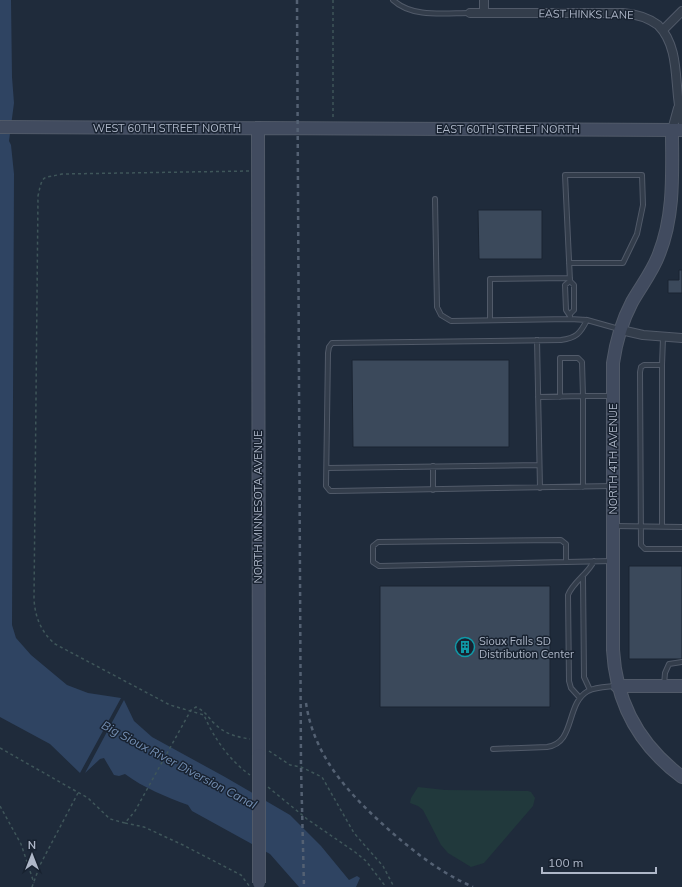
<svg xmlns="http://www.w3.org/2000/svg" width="682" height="887" font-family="Mulish,sans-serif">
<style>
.green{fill:#21393c}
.water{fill:#2f4462}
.building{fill:#3b495b;stroke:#1a2432}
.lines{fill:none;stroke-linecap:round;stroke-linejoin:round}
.lane-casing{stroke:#515a69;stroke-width:6}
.street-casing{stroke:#515a69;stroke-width:10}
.secondary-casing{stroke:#515a69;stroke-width:14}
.path{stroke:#3f565a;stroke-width:1.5;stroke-dasharray:3 3;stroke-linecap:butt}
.lane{stroke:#333d4b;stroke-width:4}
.street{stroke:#333d4b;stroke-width:8}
.secondary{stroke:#414b5f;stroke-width:12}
.rail{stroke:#546173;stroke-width:2.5;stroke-dasharray:4 4;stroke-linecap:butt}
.secondary-bridge-casing{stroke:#515a69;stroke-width:14;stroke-linecap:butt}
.secondary-bridge{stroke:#414b5f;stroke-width:12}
.labels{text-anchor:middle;stroke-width:3;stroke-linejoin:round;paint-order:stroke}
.street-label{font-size:11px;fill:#aeb7c8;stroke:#182230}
.poi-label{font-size:11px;fill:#aeb7c8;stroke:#182230;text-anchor:start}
.water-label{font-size:12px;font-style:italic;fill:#738eb2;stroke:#182230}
</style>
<rect width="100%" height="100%" fill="#1f2b3b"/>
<!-- green -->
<path class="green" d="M418,787l27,3 83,1 3,1 4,6 -2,8 -49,57 -13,4 -23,-14 -7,-8 -18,-35 -5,-4 -8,-3 1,-5z"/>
<!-- water -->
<path class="water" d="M0,0h11l1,77 2,26 -5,38 2,4 3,29 -2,451 4,13 15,17 36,30 21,8 33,5 -41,75 -30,-29 -50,-27z
M124,700l10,21 18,16 73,40 65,38 31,31 28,34 8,-4 3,2 -4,9h-57l-29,-33 -78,-43 -4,-6c-22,-8 -44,-17 -63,-31l-6,2 -5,-1 -10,-17 -4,1 -15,14z"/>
<!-- building -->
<path class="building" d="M478,210h64v49h-63z
M679,270h3v23h-14v-13h11z
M352,360h157v87h-156z
M629,566h53v93h-53z
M380,586h170v121h-170z"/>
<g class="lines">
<defs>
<path id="lane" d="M393,0c19,18 52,13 77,13
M435,199l2,108 4,8 10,6 119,-2 17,1 32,9
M569,263h54l14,-29 6,-29 -1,-30h-77l5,106 4,4v25l-4,4
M570,281l-5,4 1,25 4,6
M490,320v-41l80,-1
M587,320c-7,14 -11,18 -26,20l-229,3 -3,4 -1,6 -2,133 4,5h4l278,-5
M663,338l-1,27h-18l-3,2 -1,5 1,173 4,4h37
M537,340l3,148
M538,397l45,-1 -1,-34 -4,-4h-18v39
M433,466v24
M327,468l212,-3
M583,487v-91h29
M615,526l67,1
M662,526v-161
M566,562v-18l-5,-4 -183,2 -5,4v16l6,4 233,-5
M583,577l1,100 6,13
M664,685l1,-12 4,-9 13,-2
M580,698l-9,-10 -2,-7 -1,-86c5,-13 20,-21 26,-34
M493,749l54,-2c29,-4 18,-43 41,-56 8,-4 18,-4 27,-5"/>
<path id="street" d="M470,13h153c13,1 24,4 35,12 24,24 15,64 24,96
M484,13v-13
M663,30l19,-19
M672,130l6,-22
M621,330l22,5 39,3"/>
<path id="secondary" d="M0,127l682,3
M258,128l1,627
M672,130c0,41 3,84 -13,124 -6,17 -18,32 -27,48 -10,19 -16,40 -19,61v287c3,52 26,95 69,127
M617,686h65"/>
</defs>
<!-- lane casing -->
<use href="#lane" class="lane-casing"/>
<!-- street casing -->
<use href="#street" class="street-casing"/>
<!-- secondary casing -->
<use href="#secondary" class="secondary-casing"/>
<!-- path -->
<path class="path" d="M333,0v118
M249,171l-187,3c-20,5 -19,-1 -24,22l-4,403c1,18 7,33 21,45l115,61 34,10c9,22 26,46 46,60
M0,748l88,50 22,21 15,4 10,-12 56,-101 5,-3c12,6 11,10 19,17 10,10 22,13 35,15
M269,751l21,14 11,2 21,10 32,56 29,33 11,21
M268,787l39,32 48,33 11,9 20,26
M0,806l21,38 13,39
M125,823l19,4 39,18 58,30 9,12
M32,887l8,-22 38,-72"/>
<!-- lane -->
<use href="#lane" class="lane"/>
<!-- street -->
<use href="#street" class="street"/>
<!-- secondary -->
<use href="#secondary" class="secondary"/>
<!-- rail -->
<path class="rail" d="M297,0l4,767 3,120
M306,703c8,54 43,91 82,126 26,23 53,44 85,58"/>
<defs>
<path id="secondary-bridge" d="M259,883v-128"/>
</defs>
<!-- secondary-bridge casing -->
<use href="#secondary-bridge" class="secondary-bridge-casing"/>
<!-- secondary-bridge -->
<use href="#secondary-bridge" class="secondary-bridge"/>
</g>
<!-- icons -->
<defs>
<symbol id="building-ring" viewBox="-11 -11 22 22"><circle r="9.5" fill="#182230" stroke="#0f9aa8" stroke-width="1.5"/><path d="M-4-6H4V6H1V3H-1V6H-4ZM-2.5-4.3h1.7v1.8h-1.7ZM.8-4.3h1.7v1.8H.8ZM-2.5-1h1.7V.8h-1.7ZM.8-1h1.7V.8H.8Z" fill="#0f9aa8"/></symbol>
</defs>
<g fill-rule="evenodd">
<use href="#building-ring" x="454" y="636" width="22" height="22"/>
</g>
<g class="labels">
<!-- street labels -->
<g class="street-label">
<text transform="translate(586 14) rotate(1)" y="4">EAST HINKS LANE</text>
<text x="167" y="132">WEST 60TH STREET NORTH</text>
<text x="508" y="133">EAST 60TH STREET NORTH</text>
<text transform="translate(613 459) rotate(-90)" y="4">NORTH 4TH AVENUE</text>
<text transform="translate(258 507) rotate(-90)" y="4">NORTH MINNESOTA AVENUE</text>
</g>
<!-- poi labels -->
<g class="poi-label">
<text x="479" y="645">Sioux Falls SD<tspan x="479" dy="13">Distribution Center</tspan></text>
</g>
<!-- water labels -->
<g class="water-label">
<text transform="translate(179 765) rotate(28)" y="4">Big Sioux River Diversion Canal</text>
</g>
</g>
<!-- north arrow -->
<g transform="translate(32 855)" stroke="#182230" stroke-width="3" paint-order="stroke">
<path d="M0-3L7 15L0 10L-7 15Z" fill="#aeb7c8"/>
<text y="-6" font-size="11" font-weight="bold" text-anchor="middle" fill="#aeb7c8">N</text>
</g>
<!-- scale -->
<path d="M542 867v6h114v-6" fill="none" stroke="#aeb7c8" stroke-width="2"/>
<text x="548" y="867" font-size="12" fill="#aeb7c8" stroke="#182230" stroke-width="3" paint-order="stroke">100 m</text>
</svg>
